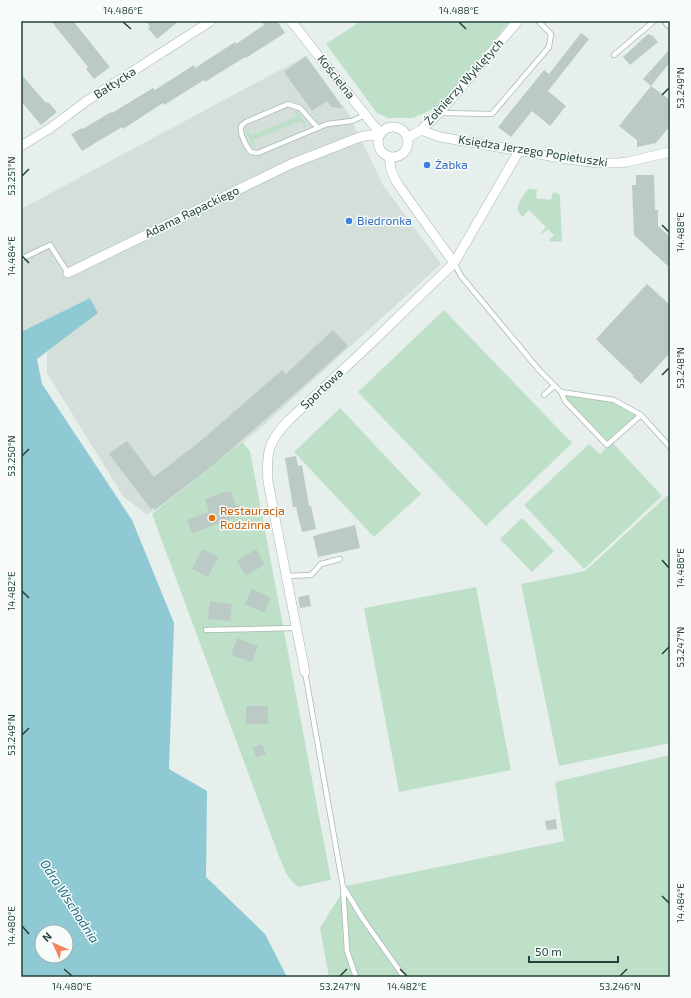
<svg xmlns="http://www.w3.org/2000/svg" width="691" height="998" font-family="'Exo 2',sans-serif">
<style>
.built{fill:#d4dfda}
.green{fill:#bfe0c8}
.water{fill:#8ec9d4;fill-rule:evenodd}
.building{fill:#bbcac4}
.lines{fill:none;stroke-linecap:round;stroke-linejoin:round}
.lane-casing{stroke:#a8b8b2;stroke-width:6}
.street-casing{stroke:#a8b8b2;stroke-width:10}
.secondary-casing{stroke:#a4bbb3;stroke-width:14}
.lane{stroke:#fff;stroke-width:4.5}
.street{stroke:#fff;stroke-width:9}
.secondary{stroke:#fff;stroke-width:12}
.ticks{fill:none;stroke:#24423a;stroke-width:1.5}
.shop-dot{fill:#3f7fe0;stroke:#f7fbf9;stroke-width:1.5}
.food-dot{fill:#e8710a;stroke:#f7fbf9;stroke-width:1.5}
.labels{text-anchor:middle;stroke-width:3;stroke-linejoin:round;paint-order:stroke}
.street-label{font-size:12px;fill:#24423a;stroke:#f7fbf9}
.shop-label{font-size:12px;fill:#366cbe;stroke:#f7fbf9;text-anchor:start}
.food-label{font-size:12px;fill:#c56008;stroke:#f7fbf9;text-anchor:start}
.water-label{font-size:13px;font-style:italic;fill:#1c6f80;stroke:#f7fbf9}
.neatline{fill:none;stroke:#24423a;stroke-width:1.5}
.ticks-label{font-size:10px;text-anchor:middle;fill:#24423a}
</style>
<rect width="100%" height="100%" fill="#e6efeb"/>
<!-- built -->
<path class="built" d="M306,56l42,57 35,72 58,79 -185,168 -89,70 -20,13 -24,-19 -76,-123v-21l51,-39 -8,-15 -69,34v-123z"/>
<!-- green -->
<path class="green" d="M361,21h149l-18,23 -52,62 -27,12h-25l-11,-5 -51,-69z
M294,109c6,6 13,11 11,20l-3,-8 -49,19 3,8c-6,-3 -10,-15 -10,-22l5,9 46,-18z
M528,189h3l6,1 -1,8 15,2 2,-8 6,2 1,4 2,43 -11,1 -2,-2 5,-5 -6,-6 -6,5 -1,-1 5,-6 -17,-17 -7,7c-1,-2 -3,-4 -4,-6 -2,-6 6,-17 10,-22z
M444,310l128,133 -86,83 -128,-134z
M561,392l53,8 27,15 -34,30 -42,-44z
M340,408l81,86 -47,43 -80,-85z
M242,442l8,9 81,429 -33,7c-10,-8 -13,-16 -18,-28l-128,-345z
M612,442l50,54 -78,73 -60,-64 65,-61 11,10z
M670,493v250l-111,23 -38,-182 64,-13z
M522,518l32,33 -22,21 -32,-33z
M476,587l35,183 -112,22 -35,-184z
M670,755v222h-341l-9,-49 26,-42 218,-45 -9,-59z"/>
<!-- water -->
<path class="water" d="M90,298l8,15 -61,46 5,25 90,136 42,103 -5,146 38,22 -1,86 59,57 22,43h-266v-645zM42,932h24v24h-24z"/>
<!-- building -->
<path class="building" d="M51,21h22l37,46 -16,12 -8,-10 2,-2z
M146,21h33l-22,18 -9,-11 2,-1z
M262,21h15l8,12 -39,25 -1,-1 -40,25 -1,-2 -40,25 -1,-2 -40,26 -1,-2 -40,24 -11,-17 11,-6 1,1 28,-17 1,1 41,-25 2,2 39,-25 1,3 40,-26 1,2 28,-19z
M581,33l8,6 -41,52 18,15 -16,20 -18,-15 -21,26 -13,-10 46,-57 5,4z
M648,34l5,2 5,6 -28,23 -7,-8z
M670,49v13l-19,24 -8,-7z
M306,56l10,14 27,38 -12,-1 -4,-6 -15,10 -28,-39z
M21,74l25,29 2,-1 9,10 -16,13 -20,-24z
M651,86l19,14v26l-14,17 -19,4v-7l-18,-14z
M636,175h18l1,35h3v16l12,11v31l-36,-33 -2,-50h4z
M647,284l23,21v48l-29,31 -8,-7 1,-1 -23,-22 -15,-15z
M333,330l15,16 -56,50 -48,42 -31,27 -58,45 -2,-2 -2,1 -42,-55 18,-13 27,36 43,-33 85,-74 4,4z
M296,456l2,10 4,-1 7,41h2l5,23 -14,3 -6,-25h-3l-8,-49z
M228,491l1,2 2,-1 5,14 2,-1 4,10 -50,18 -5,-13 22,-8 -4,-13z
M355,525l5,23 -42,9 -5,-21z
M202,549l16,8 -10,20 -16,-8z
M256,549l9,15 -19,12 -9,-15z
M252,589l19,9 -7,15 -19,-9z
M309,595l2,11 -11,2 -2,-11z
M210,601l22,3 -2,17 -22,-2z
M237,638l21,8 -6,16 -21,-7z
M246,706h22v18h-22z
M262,744l4,10 -10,3 -3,-10z
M556,819l1,10 -10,1 -2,-9z"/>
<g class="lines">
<defs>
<path id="lane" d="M614,55l40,-34
M440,113l52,1 57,-67 2,-13 -13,-13
M318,128l-18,-20 -12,-4 -42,18c-3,2 -6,4 -5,8 0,6 6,18 10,22l7,1 69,-29 25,-3 13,-6
M21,259l29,-14 18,28
M454,263l7,13 78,94 22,22 53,8 27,15 29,32
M561,392l4,9 42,44 34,-30
M544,395l10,-9
M287,576l24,-1 10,-11 19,-5
M206,630l90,-2
M305,672l38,215 4,64 9,26
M344,888l19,31 41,58"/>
<path id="street" d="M291,21l83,105 7,7
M378 142a15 15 0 1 1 30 0a15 15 0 1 1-30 0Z
M421,130l19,7 127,22 31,4h19l10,-1 43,-10
M407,138l14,-8 18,-17 79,-92
M21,146l28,-17 39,-29 123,-79
M389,156l2,14 6,13 57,80
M68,273l223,-109 69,-27 10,-2 9,1
M305,672l-37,-190c-2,-29 0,-41 21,-62l74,-69 91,-88 65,-112"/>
<path id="secondary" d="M669,21l1,1"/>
</defs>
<!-- lane casing -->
<use href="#lane" class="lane-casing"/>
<!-- street casing -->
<use href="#street" class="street-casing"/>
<!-- secondary casing -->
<use href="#secondary" class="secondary-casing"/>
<!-- lane -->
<use href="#lane" class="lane"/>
<!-- street -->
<use href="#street" class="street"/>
<!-- secondary -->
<use href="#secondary" class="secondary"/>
</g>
<!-- ticks -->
<path class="ticks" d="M123,22l8,7M459,22l7,7M662,95l7,-7M22,176l7,-7M662,225l7,7M22,256l7,7M662,375l7,-7M22,456l7,-7M662,560l7,8M22,591l7,7M662,654l7,-7M22,735l7,-7M662,896l7,7M22,926l7,8M64,969l8,7M400,969l7,7M340,976l7,-7M620,976l7,-7"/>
<!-- markers -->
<g class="shop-dot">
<circle cx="427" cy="165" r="4"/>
<circle cx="349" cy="221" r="4"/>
</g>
<circle class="food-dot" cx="212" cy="518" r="4"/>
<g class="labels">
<!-- street labels -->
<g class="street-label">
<text transform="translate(336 77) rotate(52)" y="4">Kościelna</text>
<text transform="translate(464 82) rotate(-48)" y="4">Żołnierzy Wyklętych</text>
<text transform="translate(115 83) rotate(-33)" y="4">Bałtycka</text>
<text transform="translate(533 151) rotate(9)" y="4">Księdza Jerzego Popiełuszki</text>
<text transform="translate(192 212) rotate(-26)" y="4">Adama Rapackiego</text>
<text transform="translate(322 389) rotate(-43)" y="4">Sportowa</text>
</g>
<!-- shop labels -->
<g class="shop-label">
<text x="435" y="169">Żabka</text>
<text x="357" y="225">Biedronka</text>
</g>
<!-- food labels -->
<g class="food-label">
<text x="220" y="515">Restauracja<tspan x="220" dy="14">Rodzinna</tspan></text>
</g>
<!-- water labels -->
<g class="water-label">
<text transform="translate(70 901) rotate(57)" y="5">Odra Wschodnia</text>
</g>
</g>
<!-- border -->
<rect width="691" height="998" fill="none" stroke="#f7fbf9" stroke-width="44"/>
<!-- north arrow -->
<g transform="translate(54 944) rotate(315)"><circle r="19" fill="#f7fbf9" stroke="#a3b1ad"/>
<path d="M0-3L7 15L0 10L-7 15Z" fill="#f4845f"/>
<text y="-6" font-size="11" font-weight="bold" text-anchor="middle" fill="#24423a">N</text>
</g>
<!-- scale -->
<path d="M529 956v6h89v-6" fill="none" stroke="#24423a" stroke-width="2"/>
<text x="535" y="956" font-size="12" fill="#24423a" stroke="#f7fbf9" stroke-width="3" paint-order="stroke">50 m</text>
<rect x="22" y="22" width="647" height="954" class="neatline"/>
<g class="ticks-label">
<text x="123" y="14">14.486°E</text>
<text x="459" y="14">14.488°E</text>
<text transform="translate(680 88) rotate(-90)" y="4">53.249°N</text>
<text transform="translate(11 176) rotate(-90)" y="4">53.251°N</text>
<text transform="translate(680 232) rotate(-90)" y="4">14.488°E</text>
<text transform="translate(11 256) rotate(-90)" y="4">14.484°E</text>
<text transform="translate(680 368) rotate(-90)" y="4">53.248°N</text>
<text transform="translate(11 456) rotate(-90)" y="4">53.250°N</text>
<text transform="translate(680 568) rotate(-90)" y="4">14.486°E</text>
<text transform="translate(11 591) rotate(-90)" y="4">14.482°E</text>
<text transform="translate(680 647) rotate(-90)" y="4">53.247°N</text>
<text transform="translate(11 735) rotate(-90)" y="4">53.249°N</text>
<text transform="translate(680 903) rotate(-90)" y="4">14.484°E</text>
<text transform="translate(11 926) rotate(-90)" y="4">14.480°E</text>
<text x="72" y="990">14.480°E</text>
<text x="340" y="990">53.247°N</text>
<text x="407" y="990">14.482°E</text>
<text x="620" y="990">53.246°N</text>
</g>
</svg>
